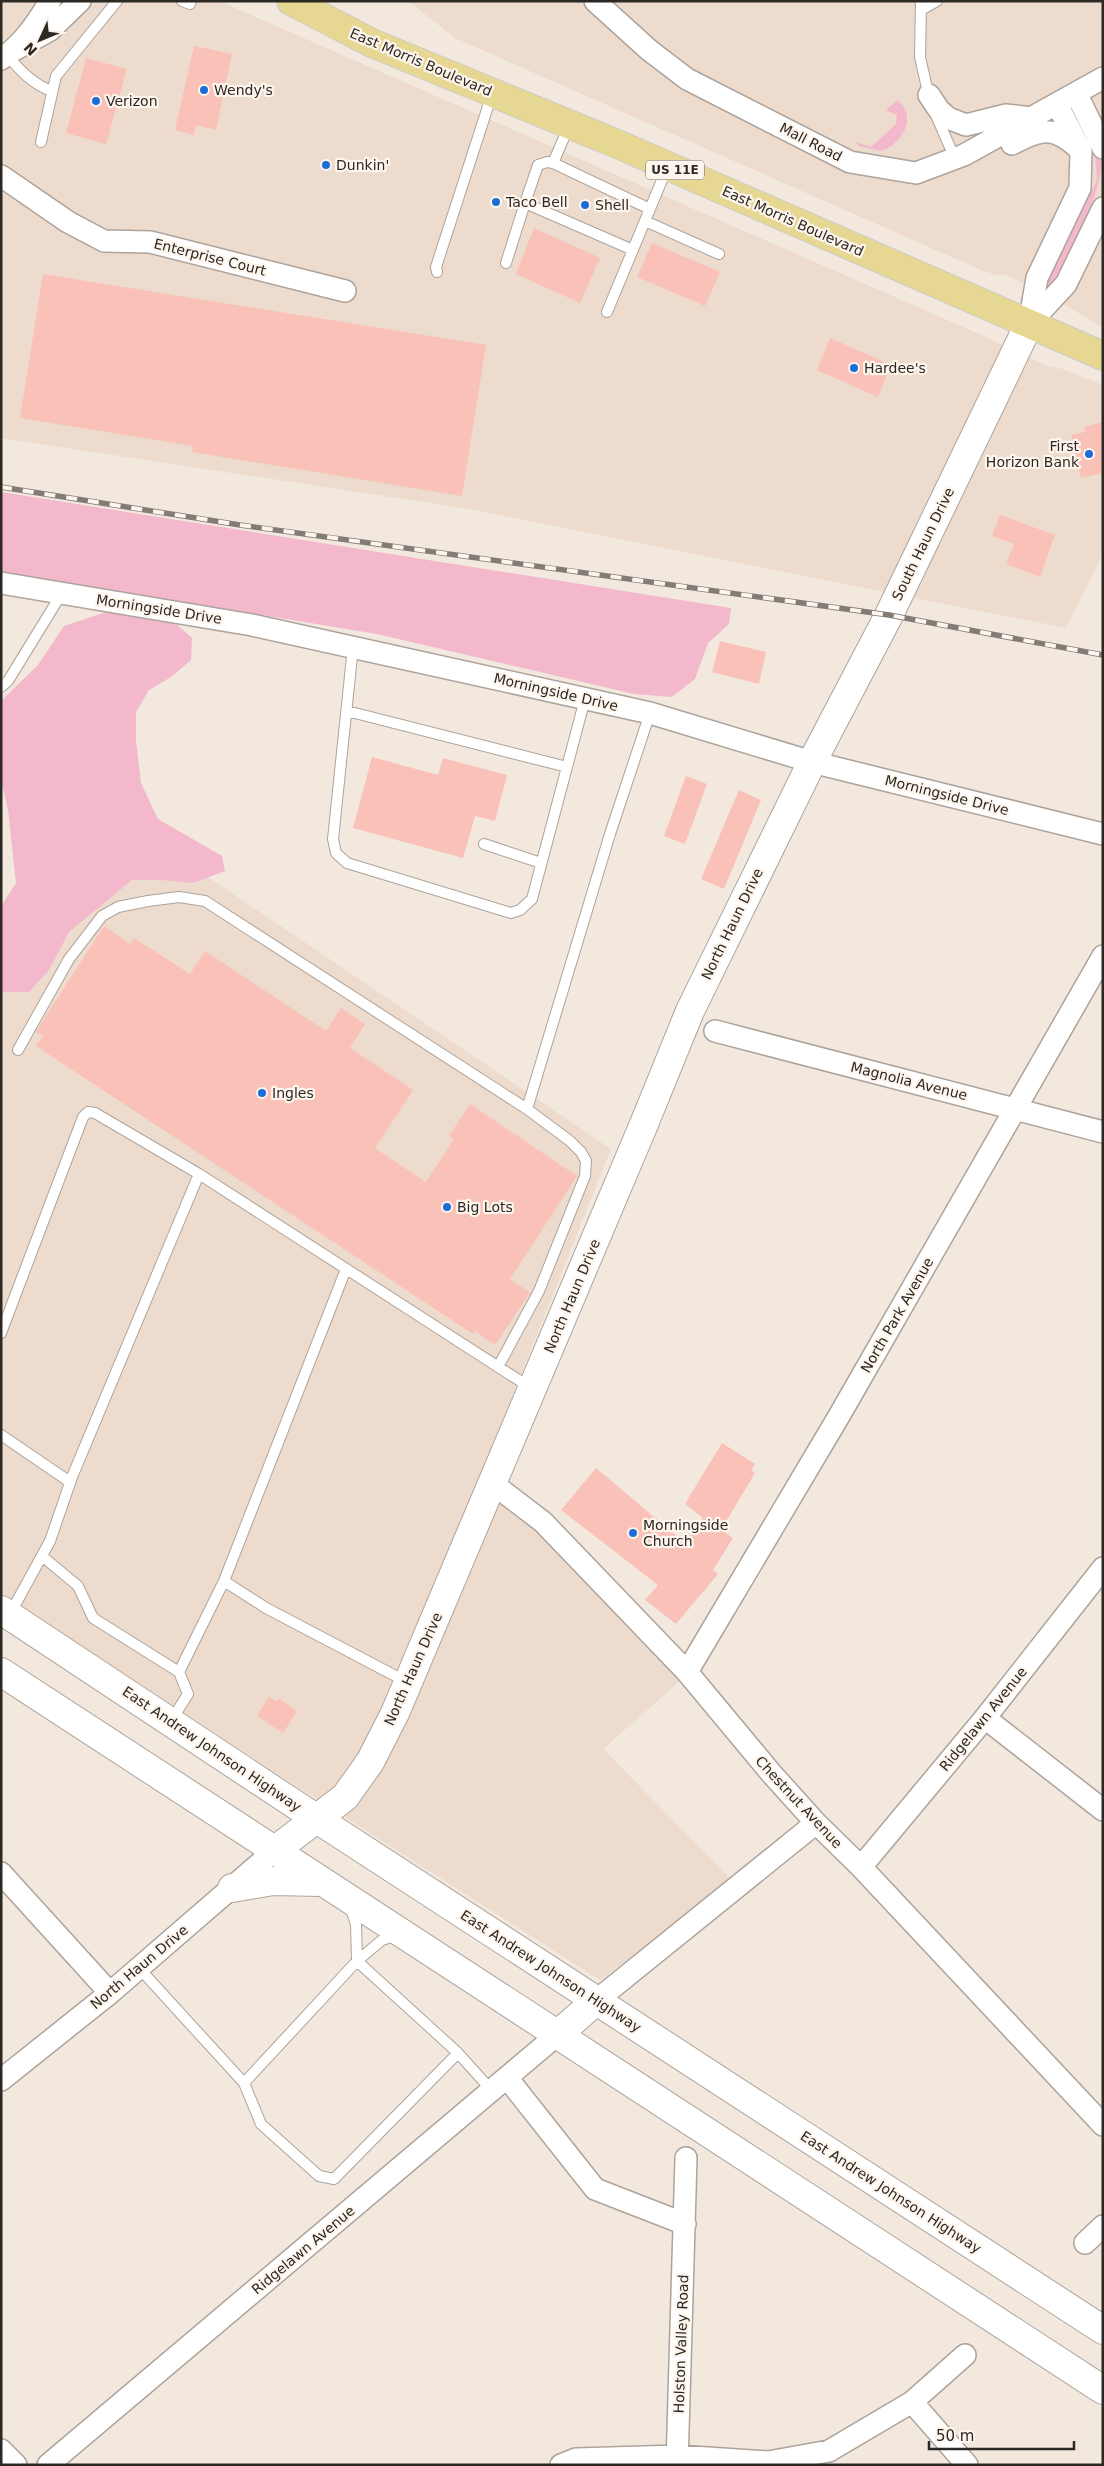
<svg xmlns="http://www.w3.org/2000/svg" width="1104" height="2466" font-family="'DejaVu Sans',sans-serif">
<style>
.built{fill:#eddccd}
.green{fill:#f3b8cc}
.building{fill:#f9c1b7}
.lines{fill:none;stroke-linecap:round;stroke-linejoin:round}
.lane-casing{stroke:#aea39b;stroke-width:12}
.street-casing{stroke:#aea39b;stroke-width:24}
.secondary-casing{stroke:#aea39b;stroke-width:30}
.primary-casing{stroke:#cccbca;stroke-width:30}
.lane{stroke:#fff;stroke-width:10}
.street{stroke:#fff;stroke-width:21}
.secondary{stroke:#fff;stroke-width:28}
.primary{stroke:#e6d792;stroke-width:28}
.rail-casing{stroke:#837c76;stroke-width:5.5}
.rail{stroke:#fef5ed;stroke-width:4;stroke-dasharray:11;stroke-linecap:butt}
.poi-dot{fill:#1c6dd8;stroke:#fef5ed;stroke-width:2}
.labels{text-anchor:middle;stroke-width:4.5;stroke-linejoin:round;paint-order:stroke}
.shield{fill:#fef5ed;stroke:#6b6660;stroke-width:1}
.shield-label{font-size:12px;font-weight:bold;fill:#2c2824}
.street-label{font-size:14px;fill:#2c2824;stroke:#fef5ed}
.poi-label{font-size:14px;fill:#2c2824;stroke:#fef5ed;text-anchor:start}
</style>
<rect width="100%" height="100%" fill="#f2e8de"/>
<!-- built -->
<path class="built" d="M1,1h218l758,332 70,33 16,3 40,16v168l-37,75 -603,-120 -462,-70z
M408,1h695v327l-41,-25 -58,-29 -8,1 -15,-5 -526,-232z
M128,823l483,326 -134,336 51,39 27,25 126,131 -78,69 130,132 -133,99 -363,-232 -236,-155v-652z"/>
<!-- green -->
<path class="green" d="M897,100c22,17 4,45 -16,51l-22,-5 -3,-4 15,5 25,-23 1,-9 -11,-5z
M1081,126c8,11 17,21 20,34 3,35 -35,94 -50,128l-5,2 -2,-3 53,-107 -2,-25z
M1,492l730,116 -2,16 -21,19 -13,36 -23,18 -38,-3 -257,-60 -376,-62z
M106,612l69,11 17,15 -1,22 -20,17 -22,13 -13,22v28l5,43 17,36 64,37 3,15 -32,12 -32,-3h-29l-63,52 -20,38 -20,22h-28v-86l15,-23 -8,-73 -7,-30v-79l37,-36 26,-39z"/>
<!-- building -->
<path class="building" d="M194,46l38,8 -16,76 -20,-5 -2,10 -19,-5z
M86,58l41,11 -21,75 -40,-11z
M534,228l66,30 -20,45 -64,-29z
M652,243l68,29 -15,34 -68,-29z
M43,274l443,71 -24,151 -270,-44 1,-6 -173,-28z
M830,338l61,27 -13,32 -61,-27z
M1103,422v51l-22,5 -10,-43 14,-3 -1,-5z
M1000,515l55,20 -15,42 -34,-13 8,-20 -22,-8z
M720,641l46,11 -7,32 -47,-12z
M372,757l66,18 5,-17 64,17 -12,46 -20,-5 -12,42 -110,-30z
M686,776l21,8 -22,60 -21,-8z
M739,790l22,10 -37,89 -23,-10z
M104,926l26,18 4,-6 56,36 15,-23 121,80 15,-23 24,16 -15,24 63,42 -38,58 51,34 28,-43 -5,-3 21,-32 107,72 -67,103 20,14 -35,52 -20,-14 -2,3 -437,-288 7,-10 -7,-4 6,-10z
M722,1443l33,21 -4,6 4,3 -34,57 12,8 -20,32 5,4 -42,50 -31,-24 13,-15 -97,-75 35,-42 89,75 18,-25 -18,-14z
M269,1697l6,4 5,-2 17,12 -14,22 -26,-17z"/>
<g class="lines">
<defs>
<path id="lane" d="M182,1l8,3 1,-3
M921,1l-1,56 9,40
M921,10l16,-9
M7,55c13,15 25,29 45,36
M936,115l19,44
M569,126l-16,37 -6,-1 -9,3 -13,38 108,47
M41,142l15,-66 61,-75
M553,163l97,46
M645,221l74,33
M506,263l19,-60
M437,272l-1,-5 56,-173
M607,312l60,-144
M353,647l-20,192 3,14 11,10 164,50 9,-3 12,-11 53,-200
M1,687l7,-6 54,-88
M347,711l220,56
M484,844l57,19
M18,1050l51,-91 33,-43 16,-9 30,-6 31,-4 26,4 322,208 43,32 11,11 5,9 -1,15 -46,115 -41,76
M527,1109l83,-275 40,-121
M1,1333l82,-216 5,-5 7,1 104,61
M1,1435l69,47
M42,1556l36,30 15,32 86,54
M224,1581l42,27 141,74
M10,1614l40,-73 22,-64 127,-303 332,214
M171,1721l17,-27 -9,-22 45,-91 122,-312
M350,1907l6,17 1,37
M357,1961l25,-21 16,-5
M139,1968l105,115 17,41 58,52 15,3 124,-126 35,39
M244,2083l113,-122 101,92"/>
<path id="street" d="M595,1l54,49 38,29 163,83 66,11 48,-18 139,-77
M14,50l36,-20 30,-29
M1,59c22,-15 36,-36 49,-58
M1076,93l27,55
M929,95l10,15 9,8 18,7 40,-10 25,3
M1012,144c28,-15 41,-19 66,4
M1,176l67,46 36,19 46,1 195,49
M1029,324l8,-46 43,-90 1,-37 -24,-47
M1029,324l37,-40 37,-76
M1,583l251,42 398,88 162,49 291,72
M715,1031l388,101
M492,1483l51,39 144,150 84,101 45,50 45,44 242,258
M687,1672l152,-256 264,-460
M985,1718l118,92
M861,1867l124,-149 118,-150
M1,1873l109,120
M597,2000l219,-177
M508,2079l87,110 90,35
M1,2080l109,-87 164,-142
M1085,2243l18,-17
M912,2402l55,63
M1,2450l15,15
M48,2465l509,-430
M561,2465l15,-6 102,-3 90,6 61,-11 83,-49 53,-47
M677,2465l9,-307"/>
<path id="secondary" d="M1,1610l316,209 786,511
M1,1672l1102,718
M274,1851l71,-54 25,-35 25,-49 249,-589 46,-113 122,-249 77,-147 140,-291
M232,1888l41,-7 48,1
M557,2035l40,-35"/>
<path id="primary" d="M291,1l81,42 250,103 481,210"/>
</defs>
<!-- lane casing -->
<use href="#lane" class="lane-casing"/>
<!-- street casing -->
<use href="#street" class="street-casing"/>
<!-- secondary casing -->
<use href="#secondary" class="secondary-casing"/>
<!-- primary casing -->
<use href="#primary" class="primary-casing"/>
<!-- lane -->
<use href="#lane" class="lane"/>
<!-- street -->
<use href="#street" class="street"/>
<!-- secondary -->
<use href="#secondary" class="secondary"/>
<!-- primary -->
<use href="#primary" class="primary"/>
<defs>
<path id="rail" d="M1,487l239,38 649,90 214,40"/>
</defs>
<!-- rail casing -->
<use href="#rail" class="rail-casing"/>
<!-- rail -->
<use href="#rail" class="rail"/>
</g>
<!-- markers -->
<g class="poi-dot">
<circle cx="204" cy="90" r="5"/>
<circle cx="96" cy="101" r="5"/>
<circle cx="326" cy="165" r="5"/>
<circle cx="496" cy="202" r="5"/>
<circle cx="585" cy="205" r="5"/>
<circle cx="854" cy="368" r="5"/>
<circle cx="1089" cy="454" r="5"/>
<circle cx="262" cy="1093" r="5"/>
<circle cx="447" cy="1207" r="5"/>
<circle cx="633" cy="1533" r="5"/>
</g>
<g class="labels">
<!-- shield labels -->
<rect class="shield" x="646" y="160.5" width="58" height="19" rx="4"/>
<g class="shield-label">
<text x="675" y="174">US 11E</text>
</g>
<!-- street labels -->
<g class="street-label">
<text transform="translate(421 62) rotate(23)" y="5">East Morris Boulevard</text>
<text transform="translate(811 142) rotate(27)" y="5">Mall Road</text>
<text transform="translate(793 221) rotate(24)" y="5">East Morris Boulevard</text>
<text transform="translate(210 257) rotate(14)" y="5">Enterprise Court</text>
<text transform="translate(923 544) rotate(-64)" y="5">South Haun Drive</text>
<text transform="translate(159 609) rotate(9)" y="5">Morningside Drive</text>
<text transform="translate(556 692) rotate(13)" y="5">Morningside Drive</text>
<text transform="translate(947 795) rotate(14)" y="5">Morningside Drive</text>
<text transform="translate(732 924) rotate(-64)" y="5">North Haun Drive</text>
<text transform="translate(909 1081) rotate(14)" y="5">Magnolia Avenue</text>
<text transform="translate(572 1296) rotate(-67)" y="5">North Haun Drive</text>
<text transform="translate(897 1315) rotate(-60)" y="5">North Park Avenue</text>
<text transform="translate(413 1669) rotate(-66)" y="5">North Haun Drive</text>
<text transform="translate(983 1719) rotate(-51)" y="5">Ridgelawn Avenue</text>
<text transform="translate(212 1749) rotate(34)" y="5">East Andrew Johnson Highway</text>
<text transform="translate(799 1802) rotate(47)" y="5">Chestnut Avenue</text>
<text transform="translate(139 1967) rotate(-40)" y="5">North Haun Drive</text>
<text transform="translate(551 1971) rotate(33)" y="5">East Andrew Johnson Highway</text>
<text transform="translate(891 2192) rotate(33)" y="5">East Andrew Johnson Highway</text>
<text transform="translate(303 2250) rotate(-40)" y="5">Ridgelawn Avenue</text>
<text transform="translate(681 2344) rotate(-88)" y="5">Holston Valley Road</text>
</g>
<!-- poi labels -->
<g class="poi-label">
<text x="214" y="95">Wendy's</text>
<text x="106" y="106">Verizon</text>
<text x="336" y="170">Dunkin'</text>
<text x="506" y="207">Taco Bell</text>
<text x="595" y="210">Shell</text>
<text x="864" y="373">Hardee's</text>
<text x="1079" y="451" text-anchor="end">First<tspan x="1079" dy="16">Horizon Bank</tspan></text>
<text x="272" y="1098">Ingles</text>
<text x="457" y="1212">Big Lots</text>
<text x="643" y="1530">Morningside<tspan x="643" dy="16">Church</tspan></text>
</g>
</g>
<!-- border -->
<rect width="1104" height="2466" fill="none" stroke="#2c2824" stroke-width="5"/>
<!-- north arrow -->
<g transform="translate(40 40) rotate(226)" stroke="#fef5ed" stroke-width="4" paint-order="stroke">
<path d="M0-4L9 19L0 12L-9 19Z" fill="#2c2824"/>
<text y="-8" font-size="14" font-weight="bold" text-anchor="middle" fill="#2c2824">N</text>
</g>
<!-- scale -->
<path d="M929 2441v8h145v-8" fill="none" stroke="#2c2824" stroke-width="2.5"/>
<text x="936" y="2441" font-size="15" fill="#2c2824" stroke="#fef5ed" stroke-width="4" paint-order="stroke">50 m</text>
</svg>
